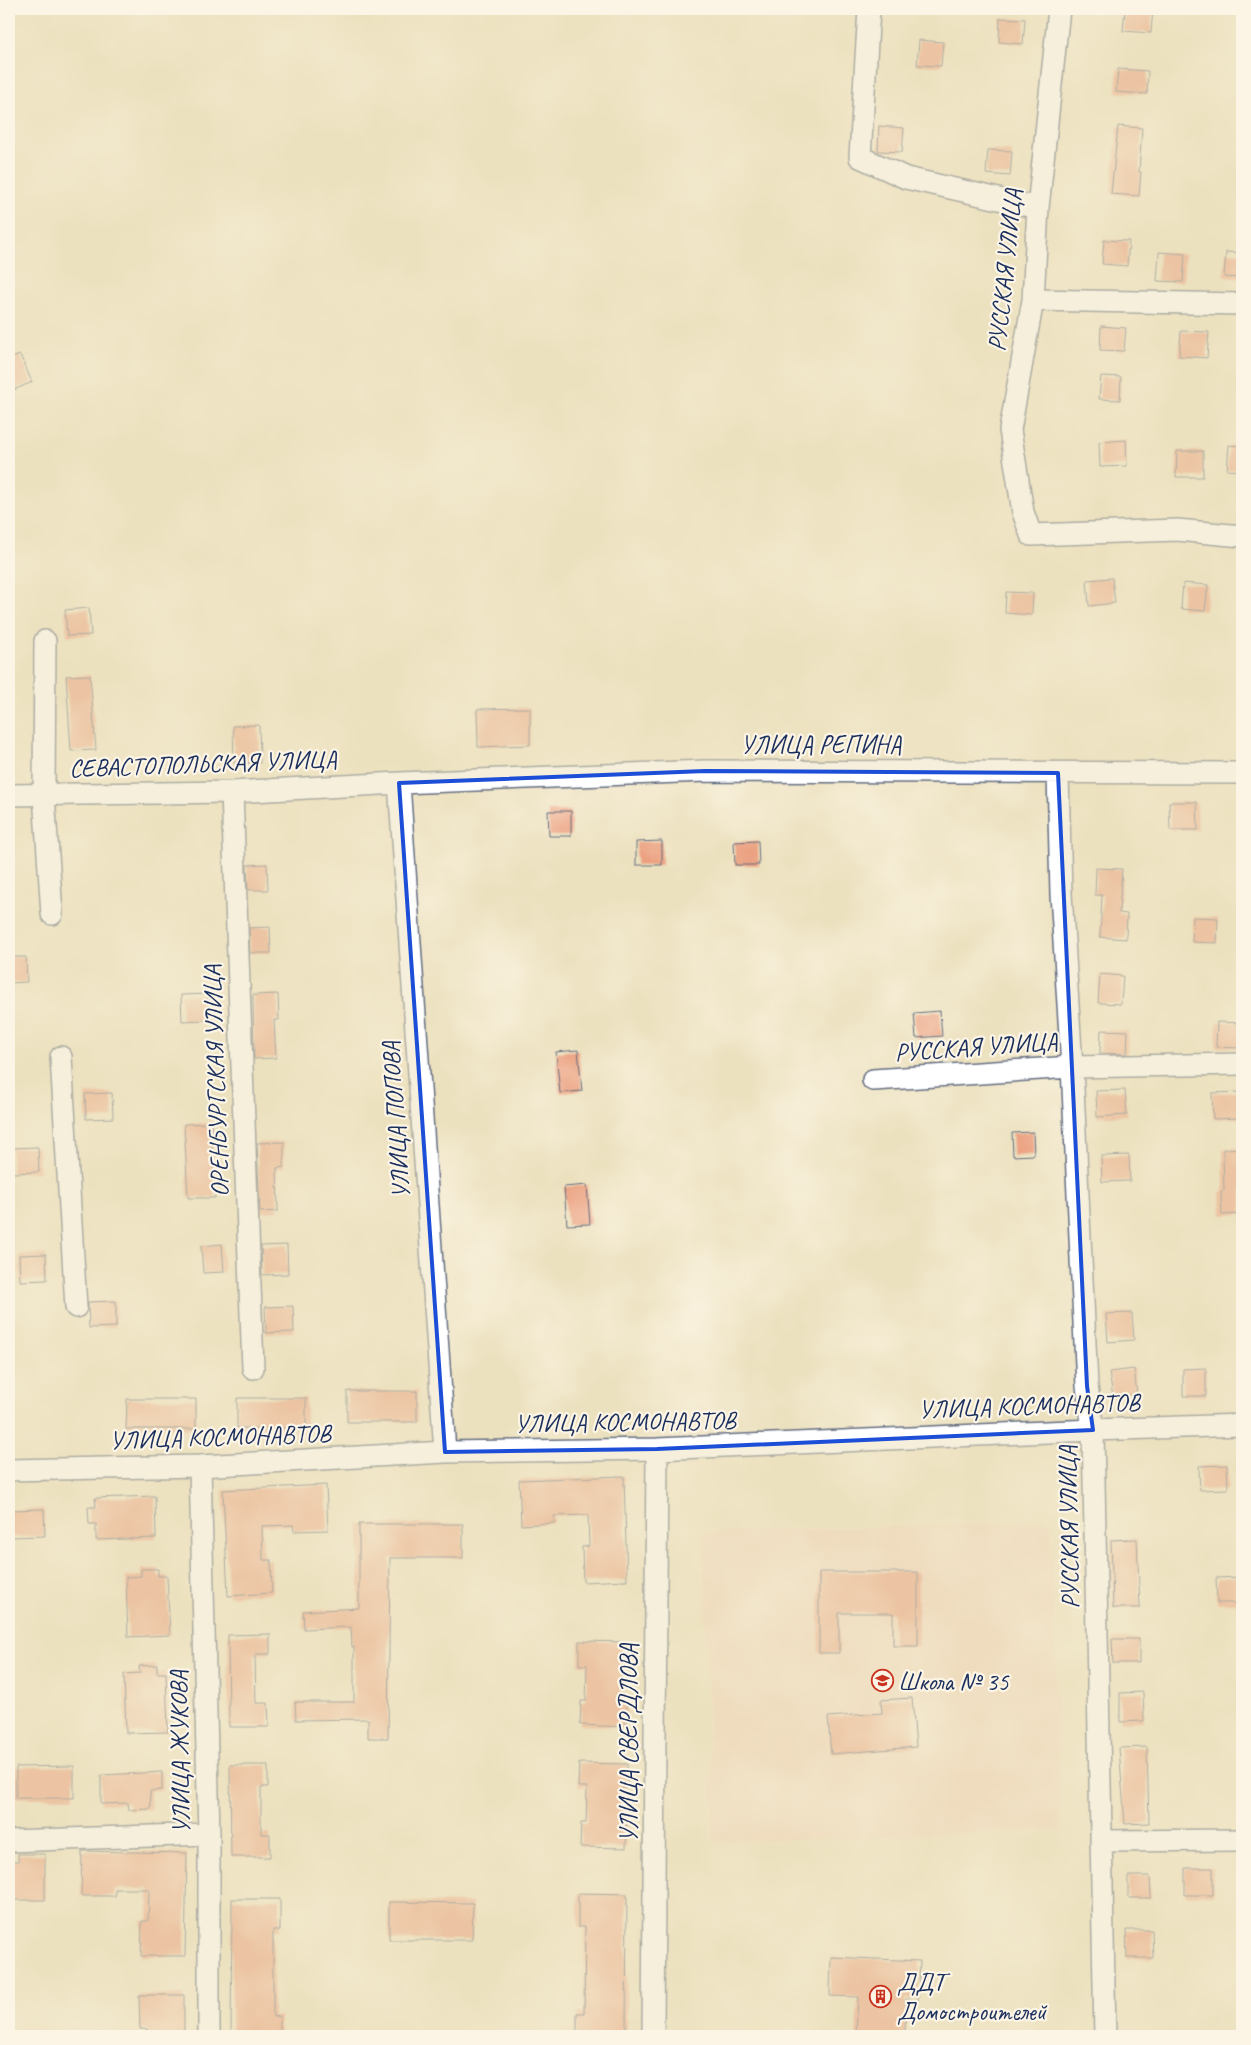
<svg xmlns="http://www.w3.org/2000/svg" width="1251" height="2045" font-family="Caveat,sans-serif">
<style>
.built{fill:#f2d5bd}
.building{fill:#eba080}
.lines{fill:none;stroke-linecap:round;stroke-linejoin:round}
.minor-casing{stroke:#646d80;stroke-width:24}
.minor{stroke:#fff;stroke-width:21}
.marked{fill:none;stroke:#1d4ed8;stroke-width:4;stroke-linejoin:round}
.labels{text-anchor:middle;stroke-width:4.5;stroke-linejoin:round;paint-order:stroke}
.street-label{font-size:25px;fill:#1b2f5e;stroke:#fcf5e5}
.poi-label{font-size:25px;fill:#1b2f5e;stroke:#fcf5e5;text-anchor:start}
</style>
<rect width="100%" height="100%" fill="#fcf5e5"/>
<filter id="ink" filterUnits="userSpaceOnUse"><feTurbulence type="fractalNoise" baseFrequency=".02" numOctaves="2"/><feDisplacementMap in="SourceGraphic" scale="10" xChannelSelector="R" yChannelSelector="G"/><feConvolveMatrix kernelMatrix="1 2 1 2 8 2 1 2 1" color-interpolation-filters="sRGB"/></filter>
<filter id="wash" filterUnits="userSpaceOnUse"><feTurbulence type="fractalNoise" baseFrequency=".0096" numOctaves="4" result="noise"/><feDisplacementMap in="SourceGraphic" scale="20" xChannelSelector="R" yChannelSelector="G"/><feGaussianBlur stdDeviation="1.12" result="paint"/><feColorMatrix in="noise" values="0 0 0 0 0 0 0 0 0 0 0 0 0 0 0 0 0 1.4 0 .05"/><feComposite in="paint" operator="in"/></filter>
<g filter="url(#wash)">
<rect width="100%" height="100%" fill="#ece1bf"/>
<!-- built -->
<path class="built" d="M1051,1521l10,309 -348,12 -10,-309z"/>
<g id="blocks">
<!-- building -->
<path class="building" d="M1125,9h28l-2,24 -28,-2z
M1000,18l25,1 -2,25 -24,-2z
M919,40l24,2 -2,24 -24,-1z
M1118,69l30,2 -1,23 -31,-2z
M879,126l25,2 -2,24 -24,-1z
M1118,126l24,2 -3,44h2l-2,24 -28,-2z
M988,150l24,1 -2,25 -24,-2z
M1104,240l25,1 -2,25 -25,-2z
M1159,252l26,2 -2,28 -26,-1z
M1226,252l16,1v25l-18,-1z
M1101,326l25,2 -2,23 -24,-1z
M1181,331l28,1 -2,26 -28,-2z
M20,355l12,27 -23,10v-33z
M1101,376l20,1 -1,23 -21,-1z
M1126,440l1,26 -27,1 -1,-25z
M1229,445l13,1v25l-15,-1z
M1177,451h26v26h-27z
M1112,578l3,25 -26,3 -2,-26z
M1183,583l25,2 -3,26 -24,-2z
M1006,592l27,1 -1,22 -27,-2z
M89,608l2,27 -24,1 -2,-26z
M90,675l6,75 -25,1 -5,-75z
M530,708v37l-52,2 -1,-38z
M259,725l1,38h-26l-1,-37z
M1169,802h28l1,28h-28z
M548,811h23v25h-22z
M662,841v24h-26v-23z
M758,841l1,24h-24l-1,-23z
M267,864l1,26h-20l-1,-25z
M1096,868l26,1 -3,44 8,1 -1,25 -26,-2 2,-42h-7z
M1193,917l25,1 -1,25 -25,-1z
M270,927l1,26h-21l-1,-25z
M9,957h17l1,25 -18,1z
M1100,974l23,2 -2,28 -23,-1z
M208,994l1,26 -27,1 -1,-26z
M278,994l1,26h-5l2,38 -22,1 -1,-64z
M940,1011l2,25 -26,2 -2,-25z
M1217,1022l25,1 -2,25 -24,-1z
M1101,1030l27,1 -1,23 -27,-1z
M578,1050l4,41 -22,2 -4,-41z
M1125,1090l2,25 -30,2 -1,-26z
M1239,1092l2,26 -28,1 -1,-26z
M112,1093l1,25 -27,1 -1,-25z
M211,1123l4,75h-27l-4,-74z
M1033,1132l1,23 -21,1 -1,-23z
M284,1142v25l-7,1 1,43 -18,1 -3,-69z
M38,1147l1,25 -27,1 -1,-25z
M1242,1148v66l-20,1 -1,-24h3l-1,-42z
M1129,1155l1,26 -28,1 -1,-26z
M587,1185l3,39 -23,1 -3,-38z
M222,1244l2,28 -21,1 -2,-27z
M287,1245l1,29 -26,1 -1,-29z
M46,1254l1,26 -27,1 -1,-26z
M116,1301v26l-27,1 -1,-26z
M293,1306l1,26 -28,1 -1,-26z
M1132,1313l2,27 -26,2 -2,-28z
M1206,1368v28h-23v-27z
M1134,1369l3,25 -24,3 -4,-25z
M347,1391h70v31h-70z
M237,1398h69v30h-69z
M127,1399h69v30h-70z
M1227,1465l1,24 -28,1 -1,-24z
M624,1476l3,104 -44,2 -1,-35 7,-1 -1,-31 -34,1v7l-33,2 -2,-45z
M326,1485l2,45 -34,1 -1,-6 -31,1 1,34h8l1,33 -44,3 -5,-106z
M155,1496l1,42 -60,2v-16h-7l-1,-17h8l-1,-9z
M44,1509l1,27 -36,1v-27z
M359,1524h104v34h-73l-2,180h-20v-19l-72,1 -1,-18h59v-55h-2l-1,-20 -47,2 -1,-18 56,-3z
M1137,1539l3,69h-27l-2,-68z
M141,1569h17v7h9l3,59 -42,2 -2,-60 15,-1z
M819,1572h99v74h-25v-33h-54v40h-20z
M1241,1577l1,26h-25l-1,-25z
M270,1634v20h-15l1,49h12l1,24h-40l-1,-92z
M1112,1639h27v24h-26z
M579,1641l49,1 -1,24h-5l-1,37h6l-1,24 -46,-2 1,-24h5l1,-36h-8z
M157,1665v8h9l2,59 -42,1 -2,-59 16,-1 -1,-7z
M1143,1692l1,29 -24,1v-29z
M912,1698l4,49 -85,7 -3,-37 54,-4 -1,-13z
M1147,1747l2,76 -24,1 -6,-76z
M579,1763l48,1v24h-5l-1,37h6l-1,23 -46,-1 1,-24h5l1,-36h-9z
M230,1765h38v22h-7v47h9v23h-39z
M74,1766v32h-58v-31z
M162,1772v18l-12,1 1,18 -22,1 -1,-7 -27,1v-29z
M82,1851l105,2 -2,103h-44l1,-35h6l1,-32h-34v7h-34z
M18,1854h27v46h-31v-5h-5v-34h9z
M1185,1868h28v27h-28z
M1128,1876h22l1,22h-23z
M578,1893l49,1 -1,142h-49v-23h7l1,-86h-7z
M232,1899h48v31h-7v87l7,-1v20h-49z
M389,1902l84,1 -1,37h-83z
M1126,1930h26l1,28h-26z
M831,1957l89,4 -2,39 -12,-1 -1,37h-49l2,-39 -28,-1z
M139,1995h45v41h-37v-7h-7z"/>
</g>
</g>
<g filter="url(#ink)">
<use href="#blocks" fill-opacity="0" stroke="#646d80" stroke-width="1"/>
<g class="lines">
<defs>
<path id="minor" d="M869,9l-9,148 46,21 132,30
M1059,9l-21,199 -5,92 -23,130 13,82 8,23 146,-5 65,6
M1033,300l209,4
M45,641l-1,154 8,119
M1058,773l3,121 11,173 170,-3
M399,783l46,669
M232,792l21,576
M9,795l223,-3 167,-9 306,-12 537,2
M61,1057l15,250
M873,1080l199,-13 15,319 6,44 12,606
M200,1466l9,368v202
M9,1470l191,-4 245,-14 212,-3 436,-19 149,-5
M9,1841l200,-7
M1101,1841l141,-1
M653,2036l4,-587"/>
</defs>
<!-- minor casing -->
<use href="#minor" class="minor-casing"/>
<!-- minor -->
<use href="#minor" class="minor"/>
</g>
</g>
<!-- marked area -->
<path d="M0 0H1251V2045H0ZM705,771l353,2 29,613 6,44 -436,19 -212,3 -46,-669z" fill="#ece1bf" fill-opacity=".55" fill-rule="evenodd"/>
<path class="marked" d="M705,771l353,2 29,613 6,44 -436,19 -212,3 -46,-669z"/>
<!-- icons -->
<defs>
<symbol id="school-ring" viewBox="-11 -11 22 22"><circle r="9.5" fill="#fcf5e5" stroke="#c8321e" stroke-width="1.5"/><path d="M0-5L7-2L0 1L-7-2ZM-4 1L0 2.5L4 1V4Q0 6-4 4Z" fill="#c8321e"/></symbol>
<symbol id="building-ring" viewBox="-11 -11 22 22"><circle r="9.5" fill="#fcf5e5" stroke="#c8321e" stroke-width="1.5"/><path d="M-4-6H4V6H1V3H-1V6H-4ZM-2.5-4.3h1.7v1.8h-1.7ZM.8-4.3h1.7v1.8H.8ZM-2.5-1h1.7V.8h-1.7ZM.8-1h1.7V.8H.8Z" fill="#c8321e"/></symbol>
</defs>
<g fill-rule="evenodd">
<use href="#school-ring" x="870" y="1668" width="25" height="25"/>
<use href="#building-ring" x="868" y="1984" width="25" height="25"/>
</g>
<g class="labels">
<!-- street labels -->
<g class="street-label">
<text transform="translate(1004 270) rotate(-84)" y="9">РУССКАЯ УЛИЦА</text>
<text x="821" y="753">УЛИЦА РЕПИНА</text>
<text transform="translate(203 763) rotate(-2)" y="9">СЕВАСТОПОЛЬСКАЯ УЛИЦА</text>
<text transform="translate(976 1046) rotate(-4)" y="9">РУССКАЯ УЛИЦА</text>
<text transform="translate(215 1081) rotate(-92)" y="9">ОРЕНБУРГСКАЯ УЛИЦА</text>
<text transform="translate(395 1120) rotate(-94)" y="9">УЛИЦА ПОПОВА</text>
<text transform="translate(1029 1405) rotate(-2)" y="9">УЛИЦА КОСМОНАВТОВ</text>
<text transform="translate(625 1421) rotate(-1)" y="9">УЛИЦА КОСМОНАВТОВ</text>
<text transform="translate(220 1436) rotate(-2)" y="9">УЛИЦА КОСМОНАВТОВ</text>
<text transform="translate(1068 1527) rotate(-91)" y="9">РУССКАЯ УЛИЦА</text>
<text transform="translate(628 1743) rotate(-90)" y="9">УЛИЦА СВЕРДЛОВА</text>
<text transform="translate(179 1752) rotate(-91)" y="9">УЛИЦА ЖУКОВА</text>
</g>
<!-- poi labels -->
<g class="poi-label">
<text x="898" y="1690">Школа № 35</text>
<text x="897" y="1991">ДДТ<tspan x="897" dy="29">Домостроителей</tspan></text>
</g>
</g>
<!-- margin -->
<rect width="1251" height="2045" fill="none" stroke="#fcf5e5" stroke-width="30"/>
</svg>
